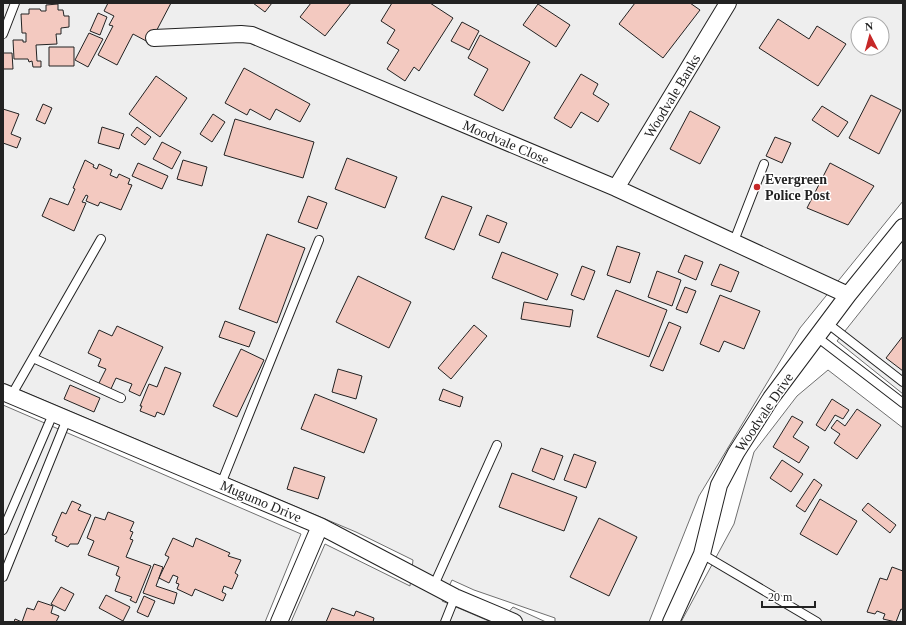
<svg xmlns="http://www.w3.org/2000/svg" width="906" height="625" font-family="Georgia,serif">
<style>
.green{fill:#eee;stroke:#6f6f6f;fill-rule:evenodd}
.building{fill:#f3c9c0;stroke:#222}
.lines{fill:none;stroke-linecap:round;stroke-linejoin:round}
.service-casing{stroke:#222;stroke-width:10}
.minor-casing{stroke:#222;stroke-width:18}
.service{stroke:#fff;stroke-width:8}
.minor{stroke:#fff;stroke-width:16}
.poi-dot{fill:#c62828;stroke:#fff;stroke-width:1.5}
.labels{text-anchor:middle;stroke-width:3;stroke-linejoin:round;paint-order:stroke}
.street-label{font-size:14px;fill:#222;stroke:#fff}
.poi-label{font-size:14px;font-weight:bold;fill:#222;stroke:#fff;text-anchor:start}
</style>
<rect width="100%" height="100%" fill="#fff"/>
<!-- green -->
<path class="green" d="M3,3h900v198l-103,127 -101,168 -50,126h-94v-4l-81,-28 -22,-10 -10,21 49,21h-200l34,-78 85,42 3,-26 -57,-28 -353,-149zM858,24h24v24h-24z
M903,258v136l-66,-53z
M828,370l75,58v194h-222l53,-98 20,-72 43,-56z
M3,405l298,129 -36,88h-262z
M513,607l33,15h-46z"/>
<!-- building -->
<path class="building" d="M108,3h63l-21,40 -17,-9 -16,31 -19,-10 15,-29 -4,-1 5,-9 -10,-5z
M253,3h19l-7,9z
M311,3h40l-26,33 -25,-19z
M392,3h38l23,15 -34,53 -5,-4 -9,14 -18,-12 12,-19 -12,-7 8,-13 -14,-9z
M635,3h55l10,7 -37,48 -44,-34z
M58,4v6h5l1,6h5v11l-8,1v6h-5l1,10 -21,1 1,16h4v6h-8l-1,-6 -3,1 -1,-3h-14l-1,-19h10v2h3v-9h-4l-1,-19h8v-5h11l1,2h5v-6z
M538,4l32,21 -14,22 -33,-22z
M98,13l9,4 -7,18 -10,-4z
M778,19l31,20 8,-13 29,18 -28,42 -59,-38z
M462,22l17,9 -10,19 -18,-9z
M89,33l14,6 -15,28 -13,-7z
M480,35l50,27 -27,49 -29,-16 14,-26 -20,-11z
M49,47h25v19h-25z
M3,53h9l1,16h-10z
M244,68l66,36 -10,18 -24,-13 -6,11 -20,-11 -3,6 -22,-12z
M581,74l17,10 -5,10 16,10 -11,18 -17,-10 -10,16 -17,-10z
M156,76l31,22 -27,39 -31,-23z
M871,95l30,15 -22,44 -30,-16z
M43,104l9,4 -7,16 -9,-4z
M822,106l26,16 -10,15 -26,-17z
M3,109l16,5 -8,20 10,4 -4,10 -14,-5z
M690,111l30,16 -20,37 -30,-15z
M213,114l12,8 -13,20 -12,-8z
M235,119l79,23 -11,36 -79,-23z
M102,127l22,7 -5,15 -21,-6z
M137,127l14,10 -6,8 -14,-10z
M775,137l16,6 -9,20 -16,-7z
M162,142l19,10 -9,17 -19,-10z
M347,158l50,19 -12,31 -50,-19z
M85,160l9,5 -1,2 4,2 2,-5 13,6 -2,5 7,3 2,-4 11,5 -2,5 4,1 -11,25 -21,-8 -2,4 -12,-5 2,-5 -2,-1 -4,7 4,1 -12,28 -32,-15 8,-18 18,7 7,-16 -2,-1z
M183,160l24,7 -5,19 -25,-7z
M138,163l30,13 -6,13 -30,-13z
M830,163l44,23 -26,39 -41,-17z
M308,196l19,7 -10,26 -19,-7z
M442,196l30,11 -18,43 -29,-12z
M487,215l20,8 -8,20 -20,-8z
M267,234l38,14 -28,75 -38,-14z
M617,246l23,7 -10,30 -23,-8z
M502,252l56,22 -11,26 -55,-22z
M685,255l18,7 -7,18 -18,-8z
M720,264l19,8 -8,20 -20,-7z
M582,266l13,5 -11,29 -13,-5z
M657,271l24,9 -9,26 -24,-9z
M358,276l53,26 -22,46 -53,-26z
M685,287l11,4 -9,22 -11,-4z
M616,290l51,20 -18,47 -52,-20z
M720,295l40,16 -16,38 -20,-8 -5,11 -19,-8z
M524,302l49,8 -3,17 -49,-8z
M225,321l30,11 -6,15 -30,-10z
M669,322l12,5 -18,44 -13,-5z
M474,325l13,11 -36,43 -13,-11z
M117,326l46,21 -23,49 -11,-5 3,-7 -16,-6 -6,13 -12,-6 8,-16 -8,-3 3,-7 -13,-6 11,-23 13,6z
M903,336v35l-17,-13z
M241,349l23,11 -27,57 -24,-11z
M165,367l16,6 -17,42 -7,-3 -2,5 -15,-6 2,-5h-2l9,-22 8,3z
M338,369l24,7 -6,23 -24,-7z
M70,385l30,13 -6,14 -30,-13z
M443,389l20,8 -3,10 -21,-7z
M315,394l62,25 -13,34 -63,-24z
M832,399l17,11 -6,9 -8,-4 -10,16 -9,-6z
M857,409l24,16 -24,34 -23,-16 6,-9 -9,-6 6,-8 8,6z
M792,416l11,6 -10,15 16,10 -10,16 -26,-16z
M541,448l22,8 -9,24 -22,-9z
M574,454l22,8 -10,26 -22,-8z
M782,460l21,14 -12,18 -21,-14z
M294,467l31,10 -7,22 -31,-10z
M512,473l65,24 -13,34 -65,-24z
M814,479l8,6 -17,27 -9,-6z
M820,499l37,22 -20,34 -37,-21z
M72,501l9,4 -3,5 13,5 -13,29h-8l-2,3 -13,-6 2,-4 -5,-2 10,-23 4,2z
M868,503l28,22 -6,8 -28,-23z
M108,512l26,10 -4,9 3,1 -3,7 3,1 -7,17 25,9 -15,37 -6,-3 2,-3 -17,-6 5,-14 -4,-2 3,-8 -31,-12 6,-14 -7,-3 8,-21 10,3z
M599,518l38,19 -28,59 -39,-19z
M173,538l20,9 3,-9 34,15 -2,3 13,4 -6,13 3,2 -6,14 -8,-3 -2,6 4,2 -3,7 -28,-12 -3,7 -15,-7 2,-5 -3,-1 2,-6 -5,-2 -4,8 -10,-5 10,-21 -4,-2z
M154,564l9,3 -7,19 21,7 -3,11 -31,-11z
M892,567l11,4v39l-2,-1 -5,13 -13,-3 2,-5 -8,-3 -2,3 -8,-2 13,-34 7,2z
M61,587l13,7 -9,17 -14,-7z
M106,595l24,12 -7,14 -24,-13z
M144,596l11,5 -7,16 -11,-5z
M38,601l15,5 -2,7 8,3 -3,6h-42l1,-3 7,3 5,-14 7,2z
M332,608l22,8 2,-5 18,7 -1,4h-47z"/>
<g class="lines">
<defs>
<path id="service" d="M3,34l12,-31
M734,241l30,-77
M827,323l76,59
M817,337l86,66
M33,358l88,40
M11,396l90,-157
M221,484l98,-244
M3,530l50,-116
M702,554l115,68
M3,577l64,-158
M434,585l63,-140
M445,622l10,-25"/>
<path id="minor" d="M154,38l87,-4 11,1 364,153 232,107
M616,188l112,-185
M3,392l317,134 135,71 59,25
M279,622l41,-96
M671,622l31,-68 17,-69 17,-32 35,-55 77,-103 55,-68"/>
</defs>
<!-- service casing -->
<use href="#service" class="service-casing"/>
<!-- minor casing -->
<use href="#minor" class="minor-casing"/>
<!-- service -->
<use href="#service" class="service"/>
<!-- minor -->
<use href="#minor" class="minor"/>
</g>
<!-- markers -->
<circle class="poi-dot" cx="757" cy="187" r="4"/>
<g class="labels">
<!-- street labels -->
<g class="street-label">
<text transform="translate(672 96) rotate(-59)" y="5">Woodvale Banks</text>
<text transform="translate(506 142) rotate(23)" y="5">Moodvale Close</text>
<text transform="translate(764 412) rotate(-56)" y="5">Woodvale Drive</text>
<text transform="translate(261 501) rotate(23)" y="5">Mugumo Drive</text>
</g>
<!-- poi labels -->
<g class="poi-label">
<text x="765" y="184">Evergreen<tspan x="765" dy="16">Police Post</tspan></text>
</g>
</g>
<!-- border -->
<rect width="906" height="625" fill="none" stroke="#222222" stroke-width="8"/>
<!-- north arrow -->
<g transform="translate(870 36) rotate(354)"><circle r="19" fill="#ffffff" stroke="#a7a7a7"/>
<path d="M0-3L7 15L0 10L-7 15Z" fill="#c62828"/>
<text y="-6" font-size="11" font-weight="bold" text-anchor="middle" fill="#222222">N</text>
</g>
<!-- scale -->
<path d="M762 601v6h53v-6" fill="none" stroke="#222222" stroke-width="2"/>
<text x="768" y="601" font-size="12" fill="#222222" stroke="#ffffff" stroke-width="3" paint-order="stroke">20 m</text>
</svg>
